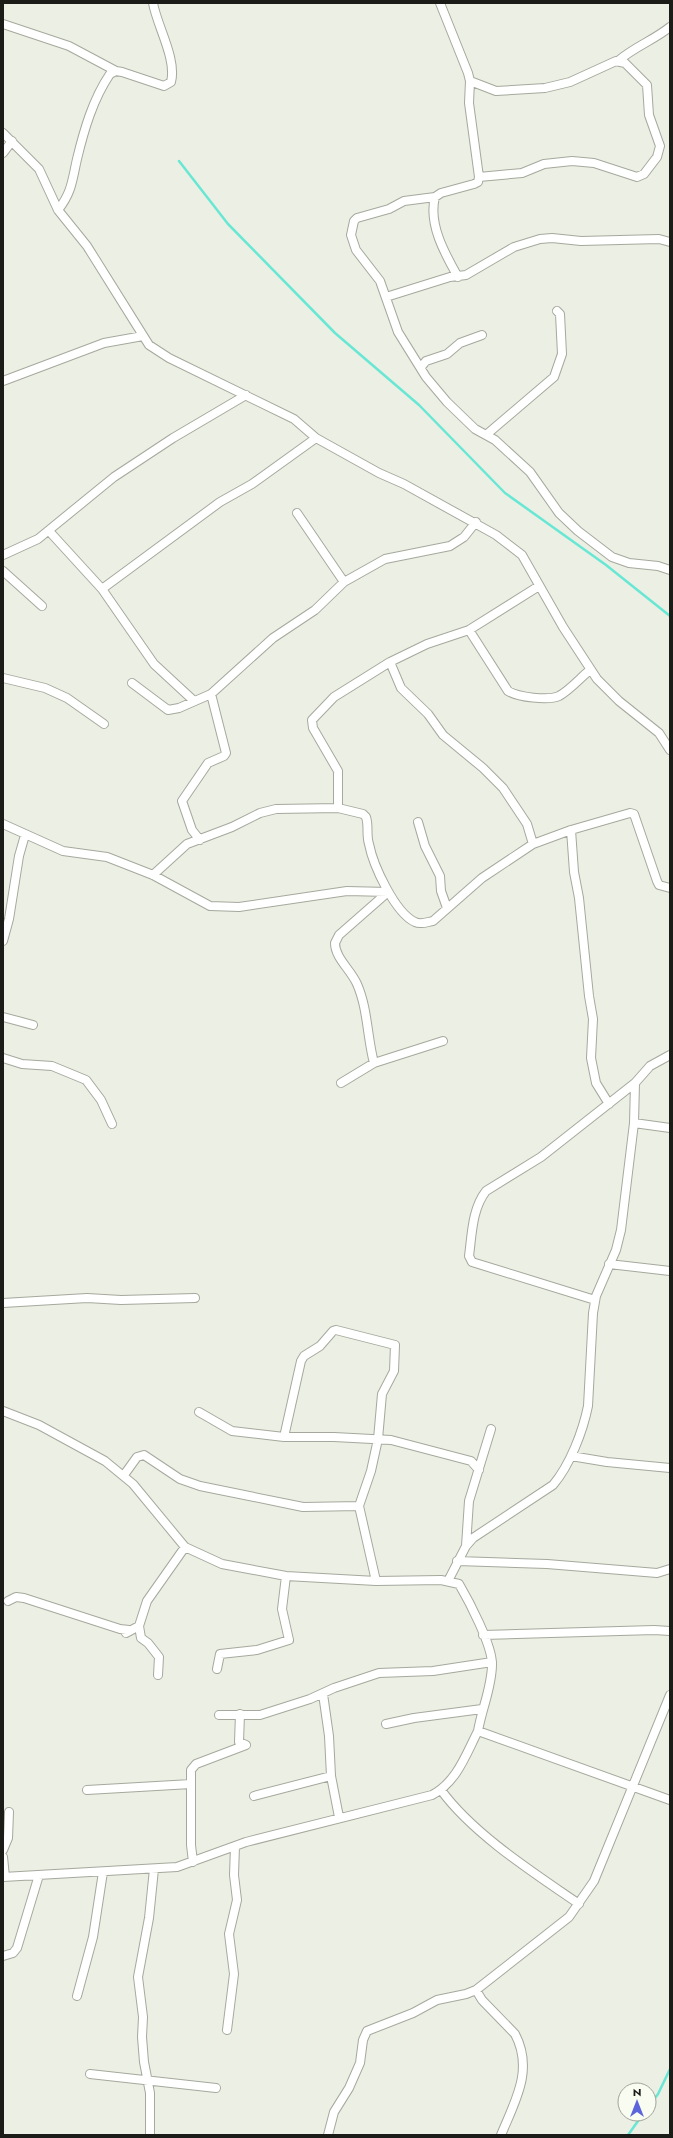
<svg xmlns="http://www.w3.org/2000/svg" width="673" height="2138" font-family="Jost,sans-serif">
<style>
.lines{fill:none;stroke-linecap:round;stroke-linejoin:round}
.stream{stroke:#68e7d4;stroke-width:2.5}
.street-casing{stroke:#a5a99d;stroke-width:10}
.street{stroke:#fff;stroke-width:8}
</style>
<rect width="100%" height="100%" fill="#ecefe3"/>
<g class="lines">
<!-- stream -->
<path class="stream" d="M179,161l49,63 107,109 84,72 86,88 101,72 64,51
M649,2106l9,-12 12,-25
M628,2135l15,-21"/>
<defs>
<path id="street" d="M440,3l28,70 2,8 26,10 49,-3 25,-6 46,-21 9,2 22,22 2,30 11,31 -3,11 -13,17 -7,3 -43,-14 -22,-2 -28,3 -22,9 -43,4 -10,-74 1,-22
M3,24l66,22 47,25
M618,61c16,-14 36,-21 52,-34
M3,133l36,36 19,41 29,36 62,99 20,13 125,61 22,19 63,35 25,11 92,51 26,20 41,72 34,52 22,22 40,32 11,17
M3,153l9,-12
M479,177l-1,5 -4,2 -33,9 -6,4 -31,4 -15,8 -32,9 -3,3 -3,14 5,15 24,31 18,51 28,45 21,25 28,27 20,11 35,32 29,41 19,18 34,26 17,6 29,3 12,4
M435,197c-7,27 10,57 23,80
M58,210c14,-18 14,-29 19,-51 7,-29 16,-60 33,-85l6,-3 6,1 42,14 7,-4c6,-23 -14,-56 -18,-79
M386,297l64,-20 16,-2 48,-28 26,-8 12,-1 29,3 78,-2 11,3
M421,367l5,-6 21,-7 13,-11 22,-8
M3,381l101,-38 39,-7
M486,435l68,-58 8,-23 -2,-40 -3,-3
M297,513l47,69
M49,531l53,58 52,75 40,37
M3,555l35,-16 76,-62 59,-39 73,-43
M3,571l39,35
M102,589l118,-87 32,-18 64,-46
M469,630l39,61c10,6 40,10 51,5 11,-6 22,-19 31,-26
M390,662l11,26 27,26 15,21 40,33 20,20 24,36 6,20
M3,678l42,10 22,10 37,26
M132,683l36,27 11,-2 32,-14 62,-56 42,-28 29,-28 41,-23 65,-13 14,-9 12,-15
M338,808v-37l-25,-43 -1,-8 22,-23 56,-35 37,-18 42,-14 70,-44
M418,822l7,24 15,30 1,15 6,17
M3,824l60,27 44,6 46,18 57,31 29,1 108,-16 41,1
M571,830l3,42 5,26 10,98 4,23 -2,39 5,25 13,21
M200,840l-8,-10 -10,-29 26,-38 16,-7 2,-3 -15,-59
M153,875l34,-31 45,-17 28,-14 16,-4 62,-1 25,6 3,3c3,9 0,18 3,27 4,21 26,69 46,78 6,3 12,0 18,-1l49,-43 51,-34 38,-14 59,-17 4,1 23,67 2,4 11,3
M3,941l6,-22 10,-63 6,-21
M3,1017l30,8
M3,1058l19,6 30,2 34,14 15,20 11,24
M374,1063c-7,-26 -6,-54 -17,-79 -6,-14 -22,-26 -22,-41l4,-8 49,-43
M341,1083l33,-20 69,-22
M634,1123l36,5
M609,1264l61,7
M595,1300l-123,-38 -3,-6c3,-22 3,-47 17,-65l55,-34 94,-74
M3,1303l84,-5 34,2 74,-2
M3,1411l36,14 66,36 28,23 52,63 37,17 64,12 90,5 65,-1 18,4c10,17 33,61 33,80 0,23 -10,44 -14,67l192,69
M199,1412l33,19 52,6h50l57,3 80,21 8,9
M284,1437l17,-76 3,-5 16,-10 13,-15 3,-1 59,15 -1,26 -12,23 -4,45 -7,32 -12,35 17,75
M571,1456l36,6 63,6
M124,1475l13,-18 7,-2 36,24 20,7 103,21 56,-1
M466,1546l3,-45 22,-72
M457,1561l90,3 110,9 13,-4
M448,1581l18,-35 7,-8 80,-53c17,-20 30,-54 35,-79l5,-93 3,-17 20,-46 5,-20 13,-107 1,-40 15,-17 20,-11
M8,1601l8,-4 8,1 96,31 9,1 -3,3
M139,1626l2,12 7,5 11,14 -1,18
M126,1633l13,-7 8,-25 38,-54
M483,1635l171,-5 16,1
M217,1669l3,-15 37,-4 32,-10 -7,-31 4,-33
M323,1694l6,42 2,40 8,41
M219,1715h41l50,-16 24,-11 45,-15 54,-2 59,-9
M386,1724l28,-6 68,-9
M87,1790l104,-6
M441,1790c32,44 93,83 138,114
M254,1796l77,-20
M3,1850l5,-12 1,-26
M3,1857l2,20
M193,1862l-2,-17v-75l5,-6 50,-19 -7,-3 1,-28
M3,1877l174,-10 69,-25 186,-47c25,-13 34,-41 46,-64
M3,1956l10,-3 4,-5 22,-73
M476,1990l6,10 33,34c19,36 0,67 -14,101
M77,1996l16,-59 10,-65
M227,2030l7,-56 -5,-40 8,-34 -3,-25 1,-29
M90,2074l126,14
M150,2135v-42l-6,-31 -2,-25 1,-20 -5,-40 11,-59 5,-49
M328,2135l6,-23 15,-24 11,-25 3,-23 4,-9 46,-18 24,-13 29,-6 10,-4 93,-73 25,-36 76,-186"/>
</defs>
<!-- street casing -->
<use href="#street" class="street-casing"/>
<!-- street -->
<use href="#street" class="street"/>
</g>
<!-- border -->
<rect width="673" height="2138" fill="none" stroke="#1b1c18" stroke-width="8"/>
<!-- north arrow -->
<g transform="translate(637 2102)"><circle r="19" fill="#f9fdf1" stroke="#a0a39a"/>
<path d="M0-3L7 15L0 10L-7 15Z" fill="#5c65dc"/>
<text y="-6" font-size="11" font-weight="bold" text-anchor="middle" fill="#1b1c18">N</text>
</g>
</svg>
